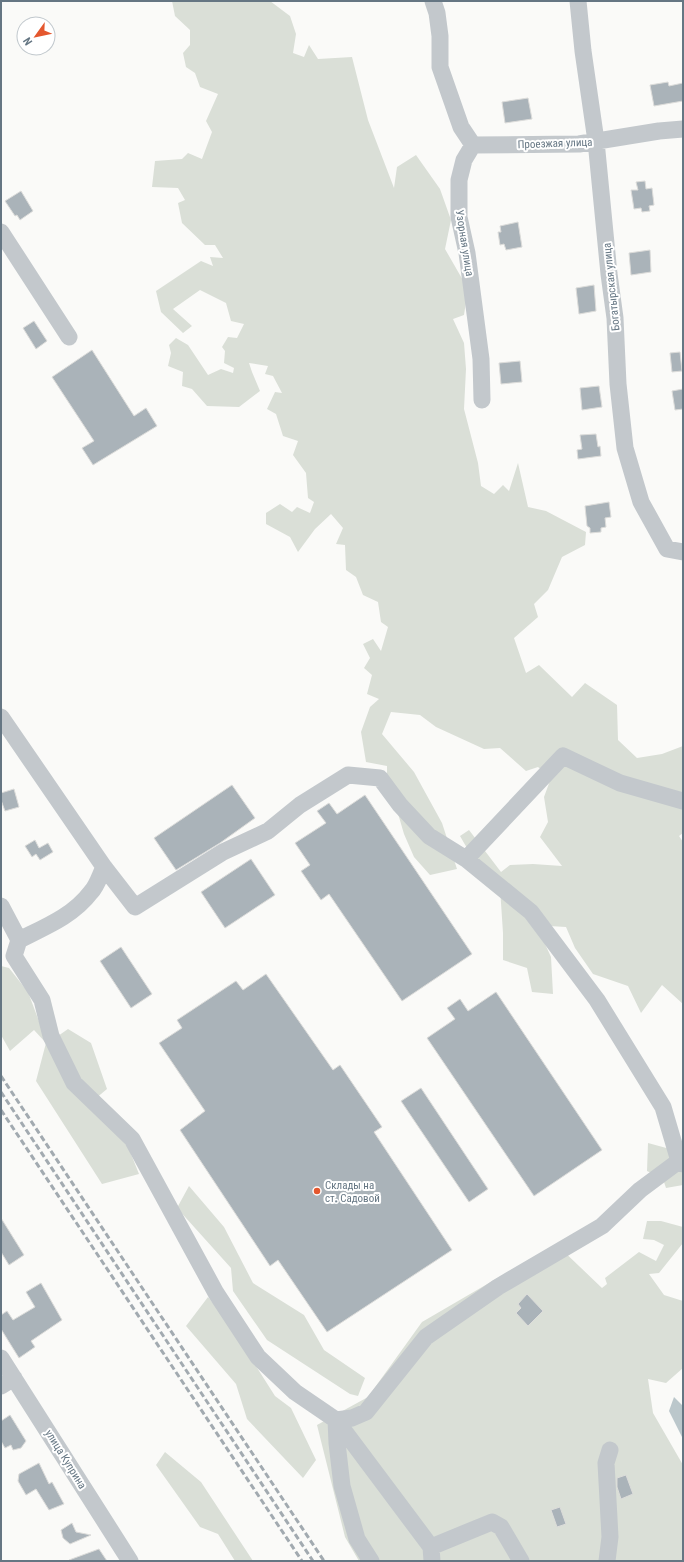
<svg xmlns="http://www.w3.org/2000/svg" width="684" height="1562" font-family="'Roboto Condensed',sans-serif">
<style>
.green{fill:#dadfd7}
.water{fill:#bbc7cb}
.building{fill:#aab3b9;stroke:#dcdcda}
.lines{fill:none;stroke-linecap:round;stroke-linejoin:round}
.minor{stroke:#c3c8cc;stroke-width:17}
.rail{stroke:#a2aab0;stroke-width:3;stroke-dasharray:6 3;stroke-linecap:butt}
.poi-dot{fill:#e4572e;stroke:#fff;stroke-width:1.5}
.labels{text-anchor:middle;stroke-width:4;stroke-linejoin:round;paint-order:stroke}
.street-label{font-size:11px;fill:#657683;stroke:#fff}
.poi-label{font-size:11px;fill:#657683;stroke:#fff;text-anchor:start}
</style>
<rect width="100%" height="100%" fill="#fafaf8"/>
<!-- green -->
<path class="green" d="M172,1h98l20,15 6,18 -3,19 11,4 5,-12 9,14 34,-2 16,63 26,68 3,-21 19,-12 24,34 11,31 -6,29 23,40 -4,26 -11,4 11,24 2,26 -2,40 14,54 3,23 13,8 9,-9 6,6 9,-28 10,44 18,4 40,21 -1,13 -23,12 -14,33 -14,14 4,13 -24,21 12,35 13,-8 33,32 13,-14 32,22 1,35 19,18 25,-4 21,-8v87l-4,3 4,6v162l-21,-19 -21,28 -13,-27 -35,-12 -18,-26 -9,-21 -17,-1 -9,7 11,24 2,37 -21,-2 -5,-24 -24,-8v-27l-3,-45 -14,-7 -26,-45 9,-6 32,42 9,-7 23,-1 29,2 -22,-29 8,-15 -4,-25 7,-19 -13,-11 -12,4 -26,-23 -16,1 -48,-22 -16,-12 -29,-3 -9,22 32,38 28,51 15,46 -27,6 -16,-18 -10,-23 -5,-17 -12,-34v-17l-21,-4 -5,-30 9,-25 9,-8 -12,-5 5,-19 -8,-7 6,-10 -7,-14 10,-5 8,12 7,-24 -7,-5 -3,-20 -15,-7 -7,-18 -10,-7 -1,-25 -9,-1 7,-16 -12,-14 -16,15 -17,23 -8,-15 -24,-13v-11l14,-9 12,8 5,-5 13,6 4,-11 -6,-4 -2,-25 -13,-18 5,-14 -15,-5 -7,-22 -9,-5 8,-17 7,1 -9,-17 -8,-2 3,-8 -19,-3 3,9 8,19 -21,16 -32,-1 -15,-17 -10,-3 1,-14 -15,-6 3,-13 -2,-8 7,-7 12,7 20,30 13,-6 12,4 1,-5 -10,-5 1,-12 -3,-4 6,-10 9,1 7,-14 -13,-3 -5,-18 -26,-13 -27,19 19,17 -9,7 -22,-21 -5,-21 45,-30 12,5 -3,-9 13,1 -8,-13h-10l-23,-22 -4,-20 7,-3 -7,-12 -26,-1 3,-26 27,-2 6,-6 14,6 10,-27 -6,-11 12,-27 -18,-7 -5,-14 -9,-6 -3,-14 7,-8v-15l-15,-14z
M1,966l8,2 19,24 12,32 18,12 10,-7 23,14 16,46 -18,15 38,40 12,30 -37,10 -66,-103 10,-38 -12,-13 -24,21 -9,-16z
M648,1143l22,6 13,9v27l-17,3 -3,-9 -16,-8z
M189,1186l35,41 29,56 51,32 20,35 41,28 -7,18 -8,-2 -83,-54 -34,-49 -2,-23 -54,-60z
M647,1221h14l22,6v16l-24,30 -10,1 15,21 19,6v67l-17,15 -18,-4 5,34 30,52v96h-324l-14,-24 -28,-112 51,-28 54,-75 134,-78 46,44 5,-4 -2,-6 34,-26 17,9 8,-16 -10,-5 -11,-1z
M208,1297l18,22 49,77 16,12 25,52 -13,18 -56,-59 -11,-35 -50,-58z
M165,1452l36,30 52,79h-18l-17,-27 -18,-7 -44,-62z"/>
<!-- water -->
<path class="water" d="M674,1397l9,9v33l-14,-28z"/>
<!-- building -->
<path class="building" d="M668,82l1,4 14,-3v18l-29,5 -4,-21z
M528,98l4,21 -27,4 -3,-21z
M645,181l1,8 6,-1 2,17 -5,1 1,5 -8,1 -1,-4 -7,1 -3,-19h7l-2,-8z
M21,191l12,20 -13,9 -3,-5 -2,1 -10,-15z
M518,222l4,25 -16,3 -2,-6 -4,1 -2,-13h3l-1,-6z
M650,250l1,22 -20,3 -2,-22z
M594,285l2,26 -17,3 -3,-26z
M34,321l13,20 -11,8 -13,-21z
M92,350l42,66 12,-8 11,18 -64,39 -11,-17 12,-7 -42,-64z
M680,352l2,19 -10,1 -2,-19z
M520,361l2,21 -21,2 -2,-21z
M599,386l3,21 -20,3 -2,-22z
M683,389v20l-8,1 -3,-19z
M596,434l2,13 2,-1 1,10 -23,3 -1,-9 5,-1 -2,-14z
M609,502l2,15 -6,1 1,9 -5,1v4l-11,1v-5l-3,-2 -2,-20z
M232,785l23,33 -35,25 -44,27 -22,-32z
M14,789l5,18 -14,4 -4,-11v-7z
M365,795l107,159 -70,47 -73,-107 -8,6 -20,-29 9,-6 -15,-22 31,-20 -9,-12 12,-8 8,11z
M35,840l4,8 9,-5 5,9 -13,8 -4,-6 -4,3 -7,-11z
M251,859l24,36 -50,33 -24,-36z
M121,947l31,47 -21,14 -31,-47z
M266,974l67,96 7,-5 42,62 -8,5 78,118 -125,82 -49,-72 -8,6 -90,-136 25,-19 -46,-68 23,-15 -5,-8 59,-39 7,9z
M496,992l106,158 -68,46 -107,-158 28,-19 -8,-11 13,-9 8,12z
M421,1088l67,101 -19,13 -68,-101z
M1,1218l23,37 -15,10 -8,-13z
M41,1283l21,37 -31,21 4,6 -16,11 -18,-29v-14l6,-4 6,9 22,-13 -9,-15z
M527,1294l16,17 -15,15 -12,-13 5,-5 -3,-4z
M10,1415l16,26 -5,7 -8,2 -2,-5 -6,3 -4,-7v-20z
M39,1463l10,21 3,-2 12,22 -15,6 -13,-21 -10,6 -8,-14 1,-7z
M626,1475l7,19 -12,5 -4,-12v-9z
M560,1507l6,17 -9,3 -6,-17z
M72,1523l4,9 15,3 -21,9 -7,-6 -2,-8z
M99,1549l8,12h-38v-1z"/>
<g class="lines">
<!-- minor -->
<path class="minor" d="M433,1l4,12 3,23v31l21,60 12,18 -9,15 -5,20v37l8,36 14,106 1,41
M578,1l5,50 13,90 13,133 6,44 3,66 7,64 16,54 26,47 16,3
M473,145l106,-1 80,-13 24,-2
M1,232l68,105
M1,717l103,150 31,40 88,-55 45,-21 32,-26 48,-30 32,3 20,27 29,31 37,23 65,53 66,88 66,107 16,54 4,3
M466,859l97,-103 57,27 63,18
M1,906l18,34 -5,16 28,44 9,36 23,47 58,56 84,154 42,64 37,35 41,28 95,127 1,14
M19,940c26,-13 54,-24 72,-48 6,-6 9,-17 13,-25
M1,1358l129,203
M1,1386l13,-8
M336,1420l16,-2 14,-6 60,-75 72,-50 104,-61 38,-36 39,-29
M336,1420l1,23 5,43 15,53 14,22
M431,1547l61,-25 9,5 20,34
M607,1561l3,-24 -4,-74 4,-13"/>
<!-- rail -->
<path class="rail" d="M1,1076l323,485
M1,1092l312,469
M1,1110l301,451"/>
</g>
<!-- markers -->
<circle class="poi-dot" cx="317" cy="1191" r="4"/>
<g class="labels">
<!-- street labels -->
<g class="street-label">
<text transform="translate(555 143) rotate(-2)" y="4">Проезжая улица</text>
<text transform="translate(465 243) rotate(81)" y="4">Узорная улица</text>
<text transform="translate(611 287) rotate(-96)" y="4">Богатырская улица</text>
<text transform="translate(66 1459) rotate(58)" y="4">улица Куприна</text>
</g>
<!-- poi labels -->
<g class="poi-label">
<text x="325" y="1189">Склады на<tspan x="325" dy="13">ст. Садовой</tspan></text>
</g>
</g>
<!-- border -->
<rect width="684" height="1562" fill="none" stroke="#657683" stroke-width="4"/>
<!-- north arrow -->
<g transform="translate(36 36) rotate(237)"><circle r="19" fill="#ffffff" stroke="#c1c8cd"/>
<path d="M0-3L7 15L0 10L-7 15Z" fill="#e4572e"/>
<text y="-6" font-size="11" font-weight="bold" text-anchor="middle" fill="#657683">N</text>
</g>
</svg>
